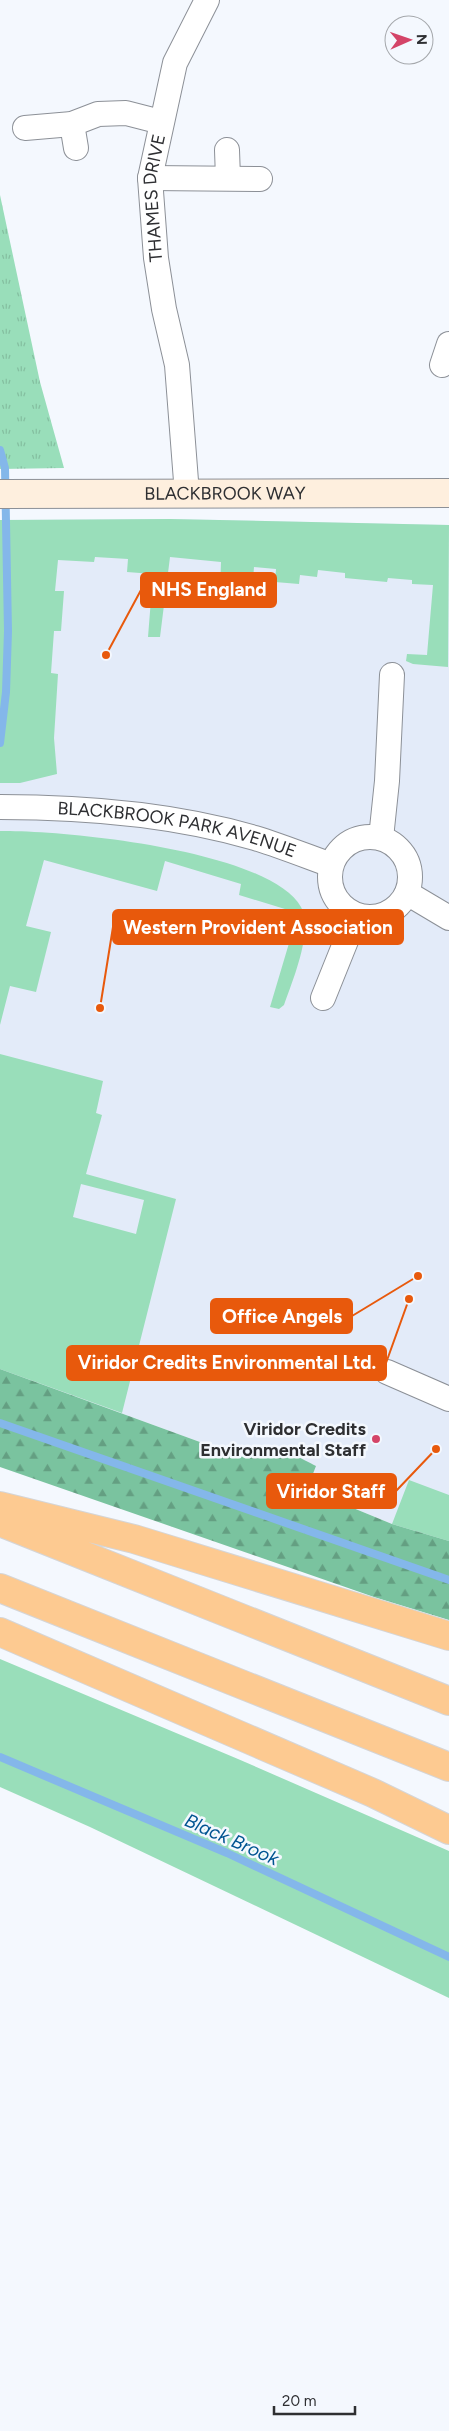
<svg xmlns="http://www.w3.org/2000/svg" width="449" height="2431" font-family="Figtree,sans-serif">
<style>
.built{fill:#e3ebf9}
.grass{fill:#99deba;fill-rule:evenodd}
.forest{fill:url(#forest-firs)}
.park{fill:url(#park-tufts)}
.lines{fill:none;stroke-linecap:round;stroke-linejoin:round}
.stream{stroke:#84b7ea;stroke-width:8}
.street-casing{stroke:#8c9097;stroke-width:26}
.secondary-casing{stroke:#8c9097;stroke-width:30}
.highway-casing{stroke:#d5d5d6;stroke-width:30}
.street{stroke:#fff;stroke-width:24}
.secondary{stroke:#feefde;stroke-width:28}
.highway{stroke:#fdca91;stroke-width:28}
.poi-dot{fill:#d44468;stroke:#f4f8fe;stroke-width:2}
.labels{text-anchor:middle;stroke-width:5;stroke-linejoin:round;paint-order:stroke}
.street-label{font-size:18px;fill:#2e2f32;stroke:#f4f8fe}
.poi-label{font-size:18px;font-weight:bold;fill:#2e2f32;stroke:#f4f8fe;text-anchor:end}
.water-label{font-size:19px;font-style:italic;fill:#015491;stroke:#f4f8fe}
.leader{fill:none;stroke:#e8590c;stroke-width:2}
.callout-dot{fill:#e8590c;stroke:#f4f8fe;stroke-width:2}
.callout{fill:#e8590c;stroke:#e8590c;stroke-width:2}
.callout-label{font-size:19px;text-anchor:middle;font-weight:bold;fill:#fff}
</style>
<defs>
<pattern id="forest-firs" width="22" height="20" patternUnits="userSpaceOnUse" patternTransform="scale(1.25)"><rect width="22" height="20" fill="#7ac39f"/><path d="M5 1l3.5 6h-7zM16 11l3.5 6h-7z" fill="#649f82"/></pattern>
<pattern id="park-tufts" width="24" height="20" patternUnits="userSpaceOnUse" patternTransform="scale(1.25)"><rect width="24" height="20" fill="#99deba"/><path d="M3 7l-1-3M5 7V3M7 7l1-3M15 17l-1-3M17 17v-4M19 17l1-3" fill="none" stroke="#84bfa0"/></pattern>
</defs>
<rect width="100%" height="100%" fill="#f4f8fe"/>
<!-- built -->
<path class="built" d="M170,519l279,6v1016l-57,-17 -85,-35 -66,-32 -241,-88v-849z"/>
<!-- grass -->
<path class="grass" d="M170,519l279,6 -1,142 -35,-3 -7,-3 1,-7 20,1 6,-70 -21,-1v-4l-24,-2 -1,4 -42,-4v-5l-27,-3 -1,7 -17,-2 -1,9 -24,-2 1,-13 -22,-2 -1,13 -22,-2 -1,12h-10l1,-28 -51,-5 -10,80h-12l5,-63 -26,-2 1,-13 -33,-2 -1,5 -36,-2 -3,31h9l-3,40h-7l-3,42 7,1 -4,64 3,36 -37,9h-20v-263z
M0,831c63,-1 269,19 301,76 13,23 -9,75 -17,98l-5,4 -9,-2 28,-94 -59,-18 2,-11 -76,-23 -8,30 -113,-31 -18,66 25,6 -15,60 -26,-6 -10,39z
M0,1054l103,27 -7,32 6,2 -16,59 90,25 -54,214 -122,-44zM81,1184l63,16 -8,34 -63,-17z
M409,1480l40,15v46l-57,-17z
M0,1659l238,100 211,92v147l-359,-171 -90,-40z"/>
<!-- forest -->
<path class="forest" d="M0,1369l241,88c5,-3 11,-9 17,-10 15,-4 44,12 58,19l-9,23 85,35 57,17v79l-75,-23 -374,-130z"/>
<!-- park -->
<path class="park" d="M0,195l40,187 24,86 -64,1z"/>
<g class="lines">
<!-- stream -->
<path class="stream" d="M0,450l5,18 3,163 -2,61 -6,51
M0,1423l449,157
M0,1757l227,96 222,104"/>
<defs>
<g id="street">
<path d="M72,124l4,24"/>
<path d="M25,128l47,-4 26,-10 28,-1 35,9"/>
<path d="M227,150l1,28"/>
<path d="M150,178l110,1"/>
<path d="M442,365l7,-21"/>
<path id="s1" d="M187,494l-10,-129 -13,-56 -8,-51 -6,-80 25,-115 32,-63"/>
<path id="s2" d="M0,807c85,0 173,7 255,31 26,8 51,18 76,27"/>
<circle cx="370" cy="877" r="40"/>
<path d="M381,838l6,-57 5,-106"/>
<path d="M407,893l42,25"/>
<path d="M323,998l33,-82"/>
<path d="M387,1372l62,27"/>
</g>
<g id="secondary">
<path id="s3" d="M0,494l449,-1"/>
</g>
<path id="highway" d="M0,1506l134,33 315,97
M0,1522l449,179
M0,1588l449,179
M0,1632l373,161 76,37"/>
</defs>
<!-- street casing -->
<use href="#street" class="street-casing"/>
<!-- secondary casing -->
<use href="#secondary" class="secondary-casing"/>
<!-- highway casing -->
<use href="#highway" class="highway-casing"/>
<!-- street -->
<use href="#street" class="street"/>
<!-- secondary -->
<use href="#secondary" class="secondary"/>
<!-- highway -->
<use href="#highway" class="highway"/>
</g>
<!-- markers -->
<circle class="poi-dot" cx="376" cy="1439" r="5"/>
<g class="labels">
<!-- street labels -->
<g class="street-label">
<text dy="6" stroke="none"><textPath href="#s1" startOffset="299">THAMES DRIVE</textPath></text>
<text dy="6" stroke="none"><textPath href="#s3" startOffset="225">BLACKBROOK WAY</textPath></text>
<text dy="6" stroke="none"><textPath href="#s2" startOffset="179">BLACKBROOK PARK AVENUE</textPath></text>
</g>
<!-- poi labels -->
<g class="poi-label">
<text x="366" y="1435">Viridor Credits<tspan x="366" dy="21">Environmental Staff</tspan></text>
</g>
<!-- water labels -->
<g class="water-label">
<text transform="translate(232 1839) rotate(24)" y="7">Black Brook</text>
</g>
</g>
<!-- callouts -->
<path class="leader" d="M106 655L141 590M100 1008L113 927M418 1276L352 1316M409 1299L386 1363M436 1449L396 1491"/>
<g class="callout-dot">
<circle cx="106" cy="655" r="5"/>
<circle cx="100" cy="1008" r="5"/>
<circle cx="418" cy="1276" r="5"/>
<circle cx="409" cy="1299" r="5"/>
<circle cx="436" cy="1449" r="5"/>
</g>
<g class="callout">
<rect x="141" y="573" width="135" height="34" rx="5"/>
<rect x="113" y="910" width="290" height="34" rx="5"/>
<rect x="211" y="1299" width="141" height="34" rx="5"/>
<rect x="67" y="1346" width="319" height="34" rx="5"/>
<rect x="267" y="1474" width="129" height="34" rx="5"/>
</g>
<g class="callout-label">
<text x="209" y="596">NHS England</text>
<text x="258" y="934">Western Provident Association</text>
<text x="282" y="1323">Office Angels</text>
<text x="227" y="1369">Viridor Credits Environmental Ltd.</text>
<text x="331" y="1498">Viridor Staff</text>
</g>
<!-- north arrow -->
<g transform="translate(409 40) rotate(88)"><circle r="24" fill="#f4f8fe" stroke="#a5a8ac"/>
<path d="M0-4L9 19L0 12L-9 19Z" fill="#d44468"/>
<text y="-8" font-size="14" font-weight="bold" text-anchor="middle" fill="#2e2f32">N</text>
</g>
<!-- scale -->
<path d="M274 2406v8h81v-8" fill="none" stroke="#2e2f32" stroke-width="2.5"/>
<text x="282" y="2406" font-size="15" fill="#2e2f32" stroke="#f4f8fe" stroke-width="4" paint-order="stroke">20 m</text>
</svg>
